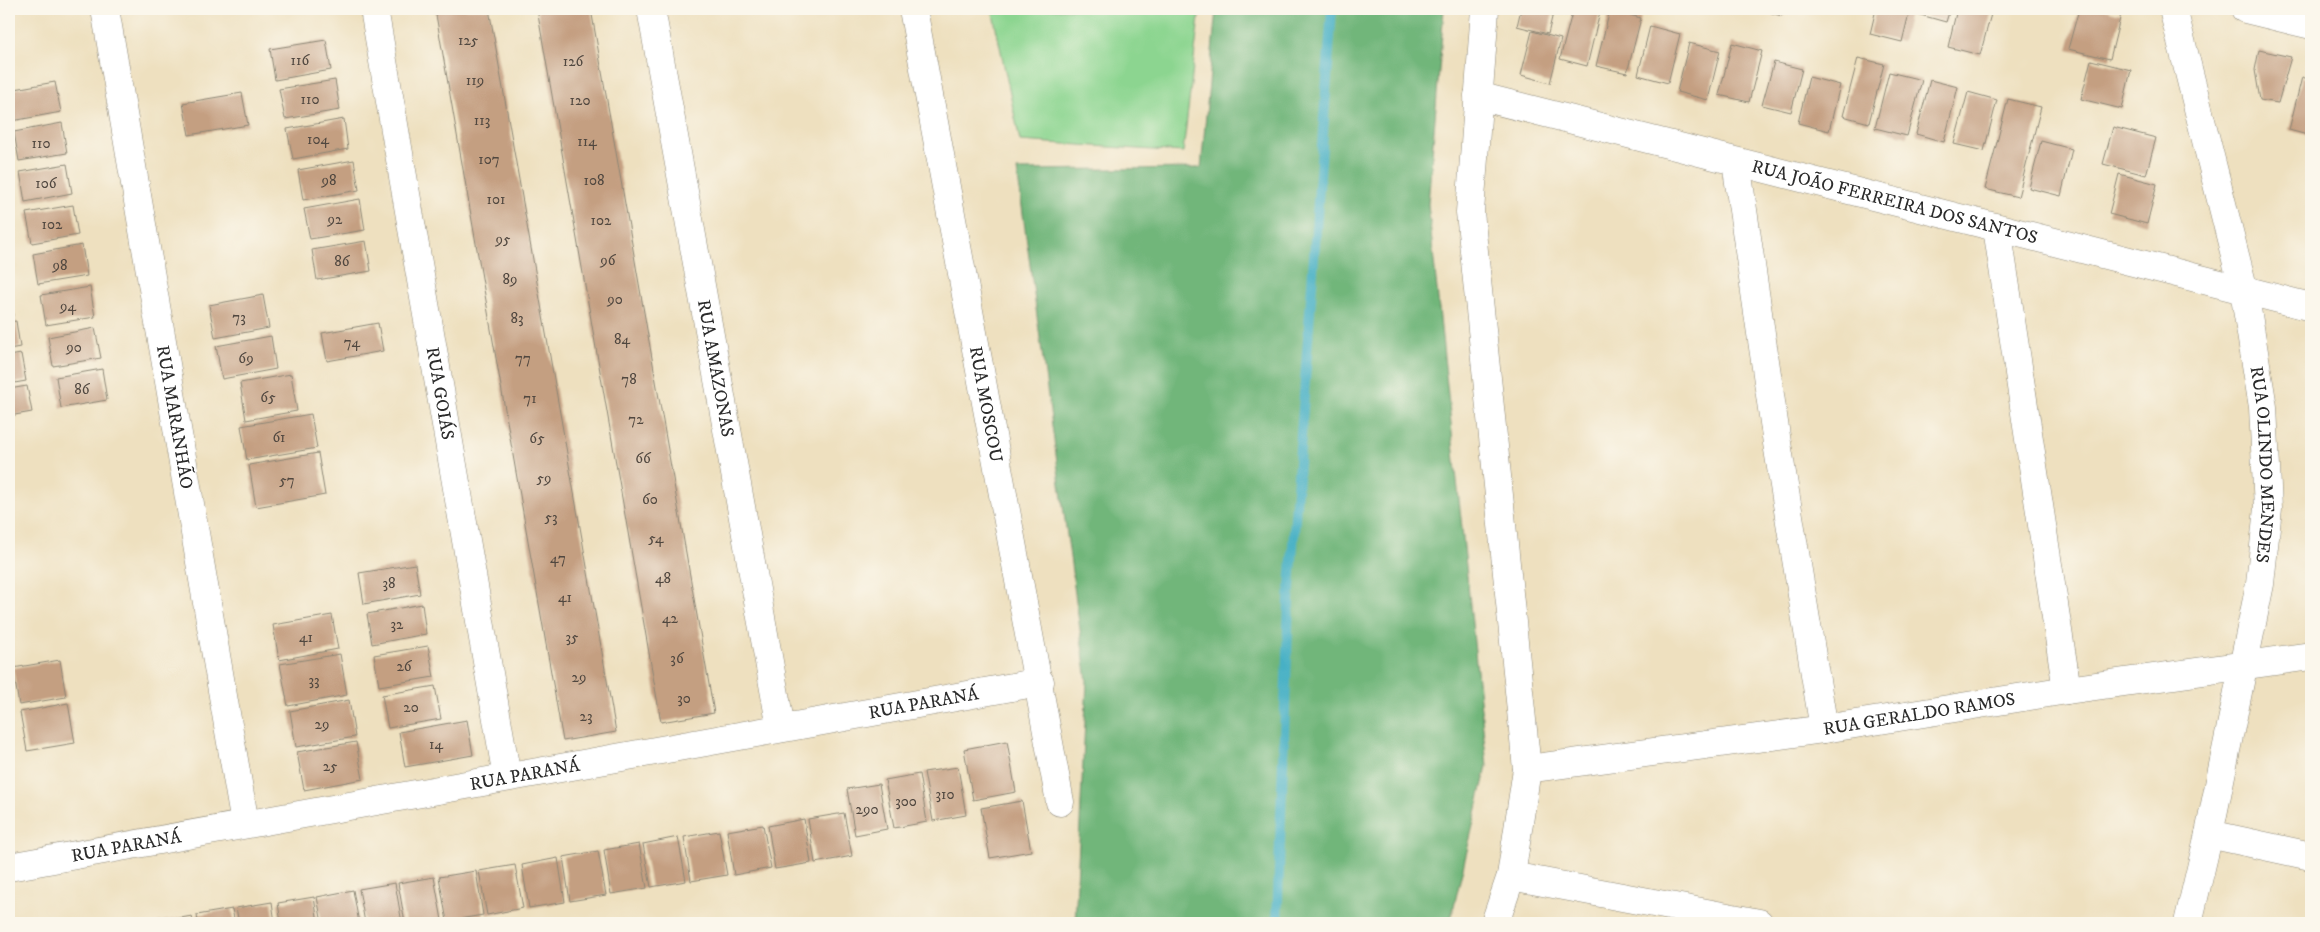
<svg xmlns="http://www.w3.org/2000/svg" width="2320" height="932" font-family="'IM FELL DW Pica',serif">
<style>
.green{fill:#8cd590;stroke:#5c805e}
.forest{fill:#71b67a;stroke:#4e7052}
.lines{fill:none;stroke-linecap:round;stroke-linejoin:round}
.stream{stroke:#47b0c5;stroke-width:10}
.building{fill:#c49f81}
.street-casing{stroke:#8c8675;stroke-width:29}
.street{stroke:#fff;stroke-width:28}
.labels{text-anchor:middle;stroke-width:5;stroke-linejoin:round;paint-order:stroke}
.number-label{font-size:15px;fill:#514840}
.street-label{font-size:18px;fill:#2b2b2b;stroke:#fbf7ec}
</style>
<rect width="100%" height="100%" fill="#fbf7ec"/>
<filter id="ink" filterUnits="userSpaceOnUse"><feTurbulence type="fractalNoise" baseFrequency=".02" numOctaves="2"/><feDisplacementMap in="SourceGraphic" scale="10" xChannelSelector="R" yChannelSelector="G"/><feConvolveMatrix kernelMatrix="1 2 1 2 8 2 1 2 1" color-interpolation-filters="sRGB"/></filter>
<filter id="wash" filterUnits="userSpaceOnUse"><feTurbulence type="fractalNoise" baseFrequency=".0096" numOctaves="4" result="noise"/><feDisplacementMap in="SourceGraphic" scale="20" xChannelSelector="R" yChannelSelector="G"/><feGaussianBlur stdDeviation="1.12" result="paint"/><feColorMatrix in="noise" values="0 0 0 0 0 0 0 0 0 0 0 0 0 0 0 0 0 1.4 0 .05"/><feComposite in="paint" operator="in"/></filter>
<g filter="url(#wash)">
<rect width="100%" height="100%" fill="#eee0bf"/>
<!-- green -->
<path class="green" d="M992,9h208l-17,143 -163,-11z"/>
<!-- forest -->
<path class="forest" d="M1216,9h228l-16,195 59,562 -37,157h-375l12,-242 -70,-511 184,-2z"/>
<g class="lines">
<!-- stream -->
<path class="stream" d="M1277,923l12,-322 43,-592"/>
</g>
<g id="blocks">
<!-- building -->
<path class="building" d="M435,9h54l127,723 -53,9z
M537,9h54l123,704 -53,9z
M1521,9h33l-6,25 -31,-8z
M1573,9l27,3 -13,54 -27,-7z
M1758,9h25l-1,7z
M1876,9h34l-8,33 -32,-8z
M1919,9h31l-4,13 -29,-8z
M1957,9h13l21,5 -11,41 -32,-8z
M2079,9h23l19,5 -11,45 -42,-10z
M1610,10l31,8 -14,55 -31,-7z
M1650,26l30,8 -12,49 -30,-8z
M1532,31l29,8 -11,44 -29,-8z
M326,40l5,30 -56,10 -5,-31z
M1689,43l31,8 -12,49 -31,-8z
M1732,43l30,8 -13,51 -30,-7z
M2259,50l32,7 -13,46 -18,-3 -5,-30z
M1858,58l26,6 -15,59 -26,-7z
M2091,60l40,10 -9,39 -41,-10z
M1774,62l28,7 -11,43 -29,-7z
M1889,72l33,8 -15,56 -32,-8z
M1809,77l31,8 -11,46 -31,-8z
M2302,77l9,3v56l-22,-6z
M335,80l5,30 -55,9 -6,-30z
M1930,80l28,7 -14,55 -28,-8z
M55,82l6,30 -49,9 -3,-31z
M1968,92l29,8 -13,51 -30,-7z
M242,93l6,32 -59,10 -6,-32z
M2008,99l33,8 -23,90 -33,-8z
M344,119l4,30 -55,10 -6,-30z
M62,123l5,30 -48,8 -5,-29z
M2113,127l43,11 -10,37 -43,-11z
M2041,141l31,8 -11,47 -32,-8z
M354,160l5,30 -56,10 -5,-30z
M67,164l5,29 -47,9 -5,-30z
M2119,174l38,10 -10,40 -38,-10z
M360,199l5,31 -55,9 -6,-30z
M73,205l5,30 -46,8 -6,-30z
M366,241l5,30 -54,9 -5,-30z
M82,245l5,31 -49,8 -5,-30z
M90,287l5,30 -49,8 -5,-30z
M9,291l5,24 -5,1z
M263,295l6,33 -54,10 -6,-33z
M16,321l4,26 -11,2v-27z
M378,323l5,28 -56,10 -5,-28z
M95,328l6,30 -48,8 -5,-29z
M271,336l5,33 -54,10 -6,-33z
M21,354l5,27 -17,3v-28z
M102,369l5,31 -46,8 -5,-31z
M291,374l6,37 -51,9 -6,-37z
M27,386l5,26 -23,4v-27z
M311,414l6,34 -70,12 -6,-34z
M318,453l7,42 -69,12 -7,-42z
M415,564l5,30 -56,10 -5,-31z
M422,604l4,30 -54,10 -5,-30z
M332,615l6,34 -59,11 -6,-35z
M428,646l6,31 -55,9 -5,-31z
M340,654l7,41 -59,11 -8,-42z
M60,660l6,37 -47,8 -6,-37z
M435,686l6,33 -53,9 -6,-33z
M349,700l6,37 -59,10 -6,-36z
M68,703l7,40 -48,8 -7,-39z
M467,720l6,35 -68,12 -6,-35z
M1007,741l9,51 -43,8 -9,-51z
M356,742l7,37 -59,11 -7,-38z
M958,767l8,48 -33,6 -9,-49z
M919,774l8,48 -33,6 -9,-48z
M879,784l8,45 -32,6 -8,-46z
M1022,801l9,50 -41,7 -9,-50z
M844,813l8,43 -37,7 -7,-44z
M804,819l7,44 -36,6 -7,-43z
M763,825l8,43 -37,7 -7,-44z
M719,831l8,44 -36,6 -7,-44z
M678,837l8,44 -35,6 -8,-43z
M639,844l8,44 -36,6 -7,-44z
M598,851l8,44 -36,6 -7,-44z
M558,858l7,44 -36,6 -7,-43z
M515,865l8,43 -36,7 -8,-44z
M476,871l7,44 -36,6 -8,-44z
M434,877l8,43 -37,3 -7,-40z
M395,883l7,40h-37l-6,-34z
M353,890l6,33h-37l-5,-26z
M314,897l4,26h-37l-3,-20z
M272,902l3,21h-36l-3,-15z
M232,909l3,14h-37l-1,-8z
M192,916l1,7h-35v-1z"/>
</g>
</g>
<g filter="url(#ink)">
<use href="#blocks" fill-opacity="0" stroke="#8c8675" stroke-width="1"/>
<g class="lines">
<defs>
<g id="street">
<path id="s1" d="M105,9l140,815"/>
<path id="s2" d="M374,9l133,768"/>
<path id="s3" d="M651,9l130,719"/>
<path id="s4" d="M913,9l147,793"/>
<path d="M1485,9l-15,203 57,557 -16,107 -16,47"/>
<path id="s5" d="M2173,9l71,282 19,116 5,101 -8,76 -51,250 -21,89"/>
<path d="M2245,9l66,16"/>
<path id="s6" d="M1478,96l833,211"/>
<path d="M1736,162l41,281 47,286"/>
<path d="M1997,228l70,462"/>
<path id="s7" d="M1527,769l297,-40 243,-39 244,-34"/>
<path d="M2209,834l102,22"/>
<path id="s8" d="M9,867l1031,-185"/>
<path d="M1511,876l248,47"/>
</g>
</defs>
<!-- street casing -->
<use href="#street" class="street-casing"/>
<!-- street -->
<use href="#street" class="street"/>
</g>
</g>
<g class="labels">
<!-- number labels -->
<g class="number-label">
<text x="468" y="45">125</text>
<text x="300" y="65">116</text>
<text x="573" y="66">126</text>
<text x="475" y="85">119</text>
<text x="310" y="104">110</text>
<text x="580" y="105">120</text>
<text x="482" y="125">113</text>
<text x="318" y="144">104</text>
<text x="587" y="146">114</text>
<text x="41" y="148">110</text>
<text x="489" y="164">107</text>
<text x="329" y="185">98</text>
<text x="594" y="185">108</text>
<text x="46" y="188">106</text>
<text x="496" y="204">101</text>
<text x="335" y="224">92</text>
<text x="601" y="225">102</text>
<text x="52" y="229">102</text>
<text x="503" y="244">95</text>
<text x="608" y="265">96</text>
<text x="342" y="266">86</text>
<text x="60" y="270">98</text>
<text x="510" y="284">89</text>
<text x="615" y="304">90</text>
<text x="68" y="311">94</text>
<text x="239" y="322">73</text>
<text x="517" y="323">83</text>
<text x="622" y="344">84</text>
<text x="352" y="347">74</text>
<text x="74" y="352">90</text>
<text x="246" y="363">69</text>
<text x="523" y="363">77</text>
<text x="629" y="384">78</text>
<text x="82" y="394">86</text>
<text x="268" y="402">65</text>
<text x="530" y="403">71</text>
<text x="636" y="424">72</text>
<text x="279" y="442">61</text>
<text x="537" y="443">65</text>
<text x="643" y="463">66</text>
<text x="544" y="483">59</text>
<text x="287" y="485">57</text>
<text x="650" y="504">60</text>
<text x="551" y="522">53</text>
<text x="656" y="543">54</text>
<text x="558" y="563">47</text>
<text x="663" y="583">48</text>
<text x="389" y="588">38</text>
<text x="565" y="602">41</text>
<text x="670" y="623">42</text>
<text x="397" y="629">32</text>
<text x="306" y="642">41</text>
<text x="572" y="642">35</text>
<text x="677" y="663">36</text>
<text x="404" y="671">26</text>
<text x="579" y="682">29</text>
<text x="314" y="685">33</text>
<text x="684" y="703">30</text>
<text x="411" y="712">20</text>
<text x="586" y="721">23</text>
<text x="322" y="729">29</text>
<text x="436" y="749">14</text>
<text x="330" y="771">25</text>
<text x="945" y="799">310</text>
<text x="906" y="806">300</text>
<text x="867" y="814">290</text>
</g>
<!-- street labels -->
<g class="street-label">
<text dy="6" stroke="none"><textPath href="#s6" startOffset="430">RUA JOÃO FERREIRA DOS SANTOS</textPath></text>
<text dy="6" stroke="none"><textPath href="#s3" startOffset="365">RUA AMAZONAS</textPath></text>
<text dy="6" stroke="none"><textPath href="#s2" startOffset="390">RUA GOIÁS</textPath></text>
<text dy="6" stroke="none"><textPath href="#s4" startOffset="402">RUA MOSCOU</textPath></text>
<text dy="6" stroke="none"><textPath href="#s1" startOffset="414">RUA MARANHÃO</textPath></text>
<text dy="6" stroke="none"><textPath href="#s5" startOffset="466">RUA OLINDO MENDES</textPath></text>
<text dy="6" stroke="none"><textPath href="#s8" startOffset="929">RUA PARANÁ</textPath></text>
<text dy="6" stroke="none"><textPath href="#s7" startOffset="396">RUA GERALDO RAMOS</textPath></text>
<text dy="6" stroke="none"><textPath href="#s8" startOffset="524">RUA PARANÁ</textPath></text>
<text dy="6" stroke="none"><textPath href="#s8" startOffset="119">RUA PARANÁ</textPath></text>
</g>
</g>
<!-- margin -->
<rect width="2320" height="932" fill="none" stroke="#fbf7ec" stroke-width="30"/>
</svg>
